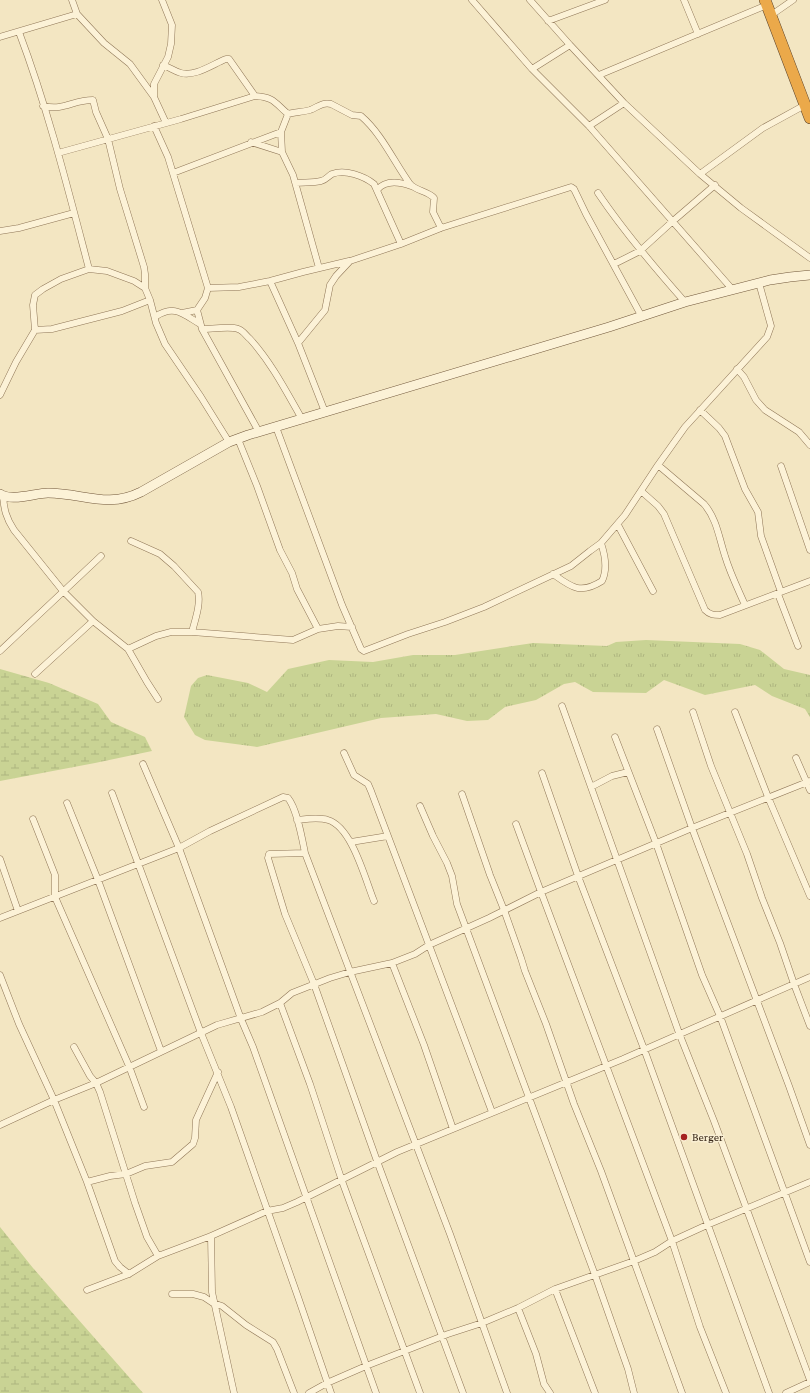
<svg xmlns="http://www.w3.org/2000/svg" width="810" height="1393" font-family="'Crimson Pro',serif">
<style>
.grass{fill:url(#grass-tufts)}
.wetland{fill:url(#wetland-marsh)}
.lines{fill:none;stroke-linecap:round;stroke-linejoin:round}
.street-casing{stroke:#8f7657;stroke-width:7}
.secondary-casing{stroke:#71573a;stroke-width:10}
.highway-casing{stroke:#5d442b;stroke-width:12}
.street{stroke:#fcf2d7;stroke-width:6}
.secondary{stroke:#fcf2d7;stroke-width:9}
.highway{stroke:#eba94a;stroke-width:11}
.poi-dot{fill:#a52220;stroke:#f9efd3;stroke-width:1.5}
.labels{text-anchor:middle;stroke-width:3;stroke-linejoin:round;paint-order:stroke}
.poi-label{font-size:12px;fill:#3d2d1d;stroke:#f9efd3;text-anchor:start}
</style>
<defs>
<pattern id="grass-tufts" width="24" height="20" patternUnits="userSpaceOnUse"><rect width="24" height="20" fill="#c9d394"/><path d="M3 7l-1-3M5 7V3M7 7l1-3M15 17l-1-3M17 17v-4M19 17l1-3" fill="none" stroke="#aeb57f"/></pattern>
<pattern id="wetland-marsh" width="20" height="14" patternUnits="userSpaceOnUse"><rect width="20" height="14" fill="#c9d394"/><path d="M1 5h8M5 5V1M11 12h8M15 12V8" fill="none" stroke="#aeb57f"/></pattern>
</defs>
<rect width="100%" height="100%" fill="#f3e6c2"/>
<!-- grass -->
<path class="grass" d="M646,640l94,4 20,6 24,19 26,6v42l-5,-8 -33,-13 -17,-11 -50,10 -41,-15 -18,13 -53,-1 -18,-10 -11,2 -28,16 -31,7 -17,13 -21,1 -31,-7 -55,4 -124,29 -52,-7 -10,-5 -11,-18 7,-31 7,-8 9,-3 41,8 19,9 21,-23 41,-9 44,2 40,-7h42l78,-12 74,3 9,-4z"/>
<!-- wetland -->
<path class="wetland" d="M0,669l49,14 49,21 13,18 34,15 7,14 -57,12 -95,18z
M0,1227l33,41 110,125h-143z"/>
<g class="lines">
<defs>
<path id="street" d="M72,0l5,14 27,29 26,21 24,33 12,26
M472,0l60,69 57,57 143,163
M530,0l40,45 54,58 76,71 41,34 69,50
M684,0l14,34
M770,16l23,-16
M548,21l57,-21
M19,32c29,77 49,157 70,237
M0,37l77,-23
M532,69l38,-24
M599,75l168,-70
M255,96c19,1 20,7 33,18
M154,97v-13l14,-27 3,-13 1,-19 -10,-25
M43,106c22,5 29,-6 50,-6l3,12 12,27 12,50 24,78 1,7v14
M154,126l14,31 40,131
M589,126l35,-23
M251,142l31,10
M58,153l123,-34 74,-23 -26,-37h-3c-13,5 -31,18 -45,14 -7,-2 -12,-6 -18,-8
M173,173l108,-41
M700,174l63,-46 42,-23
M296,183c8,-1 17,0 25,-2 5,-1 7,-5 11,-7 13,-5 32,2 42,10l27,60
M377,190c9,-11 23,-8 34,-4
M598,193c26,39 56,74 87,109
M0,231l19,-3 55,-15
M614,264l26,-13 33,-30 42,-36
M319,268l-26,-93 -11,-23 -1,-20 7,-18c7,-2 15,-2 22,-4 8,-3 12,-8 21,-6l21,11 9,1c21,18 33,46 49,68 6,7 18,7 24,14l-1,14 8,16
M270,281l28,62 27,69
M197,310l5,19 57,103
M182,313l15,-3 8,-12 3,-10 31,-1 31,-6 33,-9 46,-11
M155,317c19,-13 28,-3 45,7
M202,329c9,0 29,-3 36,0 5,1 8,7 12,10 21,23 36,52 52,80
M35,330l17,-1 70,-18 28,-11
M298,343l27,-33 5,-25 6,-9 14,-15 51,-17 40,-16 130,-41 3,2 12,25 56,103
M737,369l7,8 12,23 9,10 34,22 11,13
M0,395l16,-33 19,-32 -2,-25 2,-10 8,-6 18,-10 28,-10 18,2 27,10 11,7 5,12 6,23 9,21 36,53 28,45
M700,410l19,18 6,8 20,53 13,23 3,24 20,56
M276,427l66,178 19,44 3,2 44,-17 37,-12 39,-15 87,-41 19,-15 11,-8 24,-28 33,-50 27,-38 82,-90 4,-11 -12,-43
M658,465l46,39c13,15 15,34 21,52 5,17 13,33 20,49
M781,466l29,84
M641,491l17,15 6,8 41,96c5,5 9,5 15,5l90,-34
M3,496c1,13 3,22 11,34l49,61 30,30 35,28 19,33 11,17
M618,525l35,66
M131,541l29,13 14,12 24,26c3,12 -3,28 -6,40
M553,574c18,13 27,21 49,7 6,-12 3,-26 -1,-38
M778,594l20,52
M318,629l20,-3 14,1
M128,649l28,-13 15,-4h21l101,8 25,-11 -21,-40 -5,-16 -12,-23 -23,-64 -19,-47
M0,651l101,-95
M35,674l58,-53
M562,706l117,327 35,88 96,259
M693,712l18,54 36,88 15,44 18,45 14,41 16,42
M735,712l33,85 42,99
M657,729l35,99 97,258 21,59
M615,737l41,106 46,132 18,41 90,246
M344,753l10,22 14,9 3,7 121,321
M796,758l14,32
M143,764l36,84 62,171 12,28 123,346
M542,773l36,103 66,173 125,344
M591,787l21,-11 16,-4
M112,793l89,240 30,74 67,190 33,96
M462,794l28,81 14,35 17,48 4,13 21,53 28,80 27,67 81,222
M67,803l31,77 63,171
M420,806l13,30 14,27 5,13 5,28 138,371 33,94 6,24
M33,819l22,56v22l74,169 15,41
M297,820c10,-1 21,-3 31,0 24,7 37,59 46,81
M516,824l25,68 131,349 28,86 26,66
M351,842l37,-6
M305,853l-36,1 -1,4 17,56 29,70 63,177 86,232
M0,859l18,52
M0,918l179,-70 31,-17 73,-34 5,1c9,11 14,40 17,55l145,381 57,159
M392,963l32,82 29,84
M0,975l19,49 35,76 33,82 28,79 5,6 9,7
M280,1003l30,81 32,97 78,212
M74,1047l16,29 6,7 4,9 35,111 12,34 11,19
M0,1125l54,-25 42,-17 121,-58 45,-13 18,-9 12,-10 38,-15 20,-6 42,-9 23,-9 14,-9 60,-27 52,-26 151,-64 118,-47
M87,1182l23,-6 16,-2 19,-8 27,-4 21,-18 2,-6 1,-18 22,-48
M211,1236l1,56 22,101
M555,1289l40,104
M87,1290l42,-16 29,-18 53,-20 56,-25 16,-3 14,-6 100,-50 226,-93 187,-82
M172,1294h21l11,3 9,6 9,3 24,19 27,17 4,7 17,44
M518,1308l18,46 8,30 6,9
M309,1393l18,-10 39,-17 82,-32 34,-11 36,-15 37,-19 79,-28 21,-9 17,-11 35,-16 103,-43
M786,1393l24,-11"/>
<path id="secondary" d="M0,494c11,8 35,-1 48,-1 35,0 59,16 93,-1l88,-50 19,-7 361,-108 76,-25 85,-22 20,-3 20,-2"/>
<path id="highway" d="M765,0l45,118"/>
</defs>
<!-- street casing -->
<use href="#street" class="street-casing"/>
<!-- secondary casing -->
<use href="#secondary" class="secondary-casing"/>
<!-- highway casing -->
<use href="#highway" class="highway-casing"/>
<!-- street -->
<use href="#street" class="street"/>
<!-- secondary -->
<use href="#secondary" class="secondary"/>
<!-- highway -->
<use href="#highway" class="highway"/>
</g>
<!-- markers -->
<circle class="poi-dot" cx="684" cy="1137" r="4"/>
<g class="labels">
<!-- poi labels -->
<g class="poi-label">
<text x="692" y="1141">Berger</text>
</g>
</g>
</svg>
